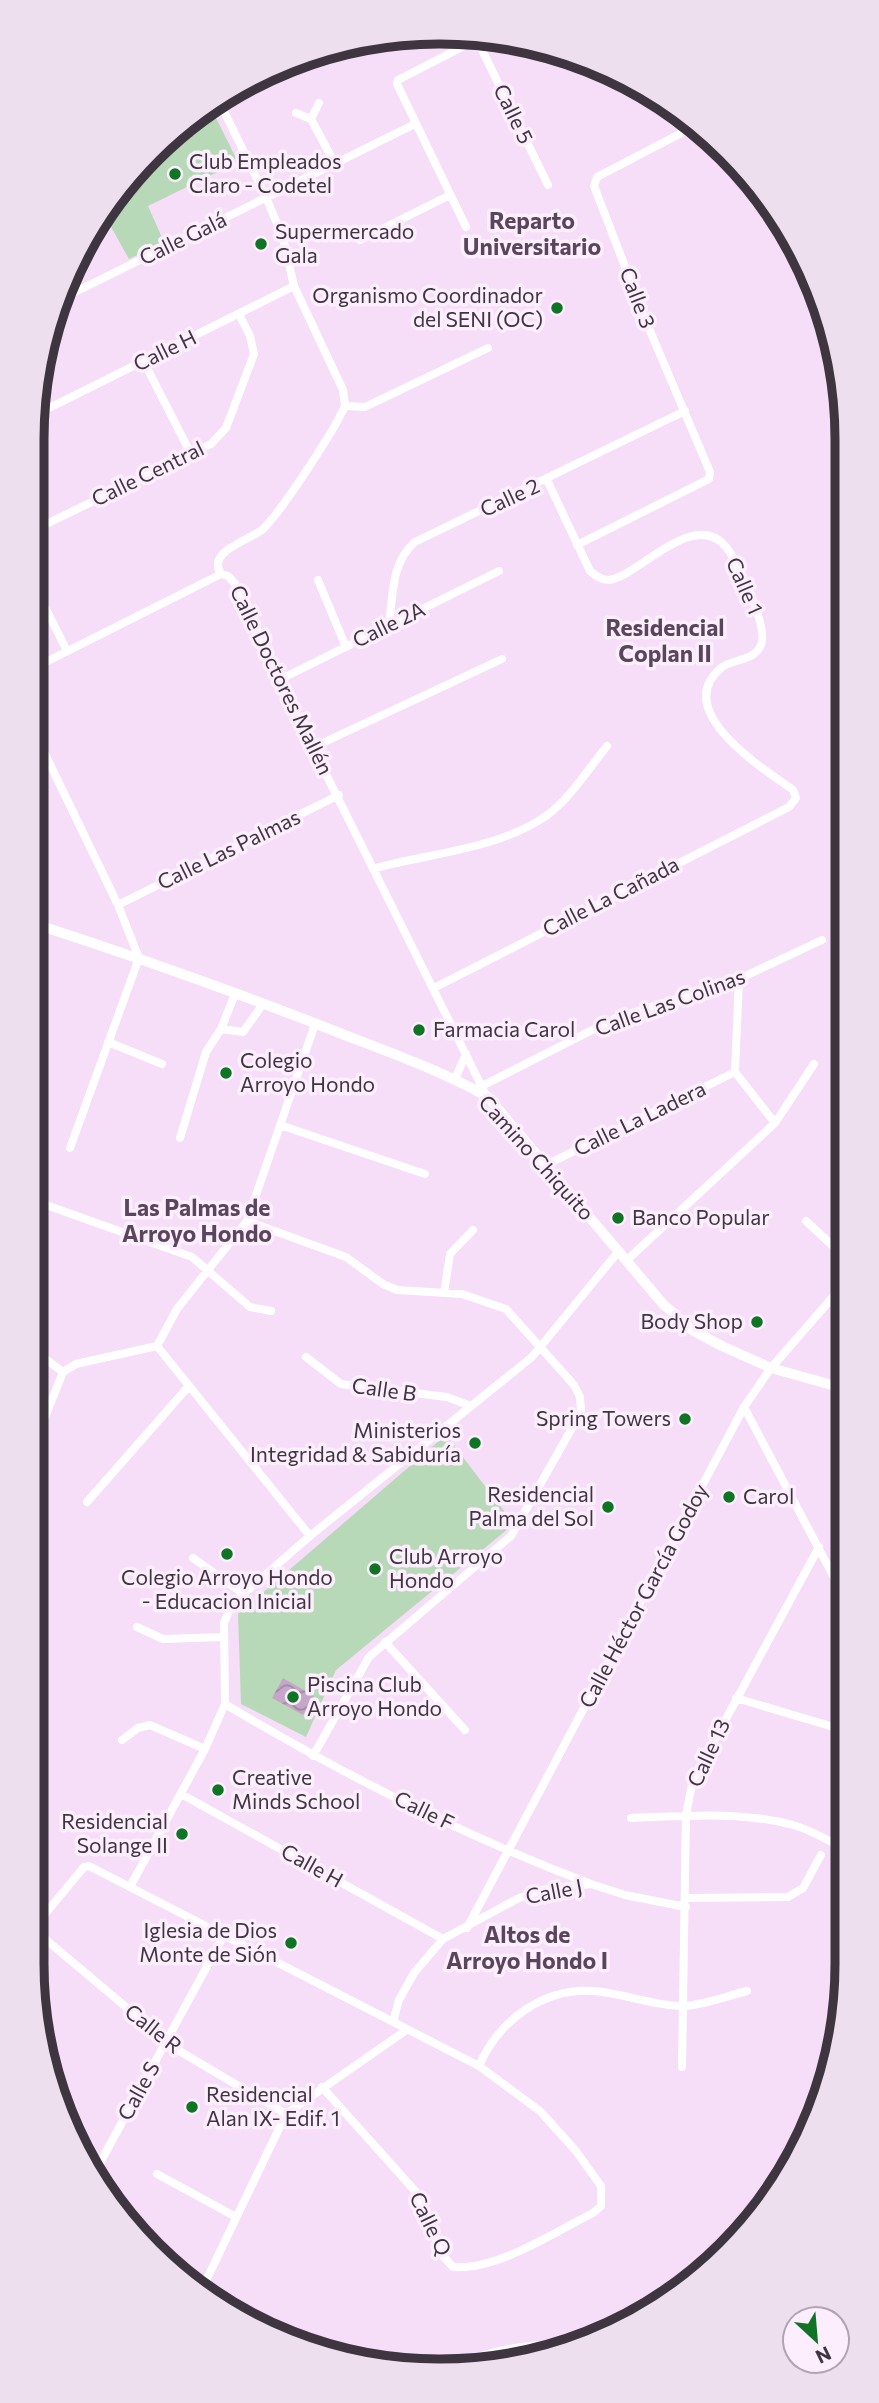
<svg xmlns="http://www.w3.org/2000/svg" width="879" height="2403" font-family="Commissioner,sans-serif">
<style>
.pitch{fill:#b7d9b8}
.water{fill:url(#water-waves)}
.lines{fill:none;stroke-linecap:round;stroke-linejoin:round}
.street{stroke:#fff;stroke-width:8}
.secondary{stroke:#fff;stroke-width:10}
.poi-dot{fill:#107425;stroke:#fdeefe;stroke-width:2.5}
.labels{text-anchor:middle;stroke-width:7;stroke-linejoin:round;paint-order:stroke}
.street-label{font-size:21px;fill:#3f3540;stroke:#fdeefe}
.poi-label{font-size:21px;fill:#3f3540;stroke:#fdeefe;text-anchor:start}
.neighbourhood-label{font-size:23px;font-weight:bold;fill:#5a465c;stroke:#fdeefe}
.rim{fill:none;stroke:#3f3540;stroke-width:9}
</style>
<defs>
<pattern id="water-waves" width="16" height="10" patternUnits="userSpaceOnUse" patternTransform="scale(1.75)"><rect width="16" height="10" fill="#c6a6c9"/><path d="M0 5q4-4 8 0t8 0" fill="none" stroke="#a288a5"/></pattern>
</defs>
<rect width="100%" height="100%" fill="#f6ddf8"/>
<!-- pitch -->
<path class="pitch" d="M211,108l27,54 -90,44 16,36 -35,17 -19,-34 -11,1 17,-35z
M446,1435l68,89 -178,146 -30,67 -65,-33 -3,-90z"/>
<!-- water -->
<path class="water" d="M283,1678l31,18 -11,19 -31,-17z"/>
<g class="lines">
<!-- street -->
<path class="street" d="M219,101l47,96 17,41 11,48 49,104 2,16c-11,25 -64,106 -82,123 -14,12 -57,22 -42,45l7,2 10,11 41,93 208,417
M296,113l15,6 24,45
M311,119l8,-16
M760,192l64,129
M466,227l-69,-143 1,-4 70,-36h8l6,6 66,135
M360,240l90,-45
M63,298l352,-174
M144,362l47,92
M345,406l20,1 123,-59
M35,415l259,-129
M32,531l179,-87 15,-16 28,-74 -4,-18 -11,-22
M577,545l132,-66 1,-7 -62,-146 -54,-140 3,-9 96,-50
M318,580l28,67
M45,607l22,44
M389,625c4,-29 2,-63 26,-83l270,-131
M32,669l189,-95
M279,680l220,-109
M32,727l86,178 21,53 -69,190
M314,747l188,-88
M376,868c55,-15 122,-19 170,-52 24,-17 43,-48 61,-70
M118,905l221,-110
M739,979l-4,93 40,51
M434,988l355,-181 7,-9 -3,-8c-29,-21 -123,-79 -72,-122 12,-10 33,-6 40,-23 8,-16 -23,-83 -35,-98 -32,-40 -89,31 -118,33 -8,0 -13,-5 -18,-9l-43,-91
M221,1029l22,3 20,-28
M108,1042l54,22
M455,1079l11,-25
M482,1086l134,-68 123,-39 83,-39
M280,1125l145,49
M180,1138l26,-86 15,-23 14,-35
M546,1165l189,-93
M32,1200l160,57 58,50 21,4
M247,1221l99,36 37,27 14,6 65,4 44,15 68,76 6,12 1,15 -70,124 -142,121 -56,99
M806,1221l40,37
M626,1261l149,-138 39,-59
M444,1293l6,-39 23,-24
M157,1346l153,190
M32,1349l31,23
M306,1357l35,27 106,13 24,9
M744,1407l103,195
M32,1450l31,-78 13,-8 81,-18 20,-37 70,-88 68,-197
M87,1502l101,-115
M193,1558l49,35
M137,1627l26,12 60,-2
M385,1642l80,88
M736,1698l111,33
M225,1704c117,70 239,132 366,180
M122,1740l16,-12 12,-3 55,24
M181,1794l262,145
M631,1818c54,-2 110,-7 162,7 19,5 37,17 54,25
M131,1885l74,-136 20,-45 -1,-81 8,-19 78,-68 222,-179 86,-105
M686,1898l102,-1 15,-9 18,-33
M32,1921l13,-7 39,-47 5,-1 390,200 61,45 36,40 25,35v20l-8,7c-38,19 -97,58 -140,54l-10,-11 -27,-64 -94,-105
M32,1928l144,121 110,65
M467,1928l277,-521 27,-39 75,-86
M393,2022l6,-22 15,-27 29,-34 74,-40 24,-9 50,-6 34,11 61,12
M479,2066c20,-46 64,-78 114,-75 30,2 60,15 91,15 20,-1 43,-10 63,-15
M682,2067l4,-253 7,-34 126,-233
M95,2172l128,-235
M157,2174l79,43
M203,2287l83,-173 119,-83"/>
<!-- secondary -->
<path class="secondary" d="M32,923c102,33 204,69 305,109 51,20 103,38 151,65l175,207 29,26 30,16 49,22 75,21
M521,2359l27,-3
M465,2363c36,-16 74,-17 113,-20"/>
</g>
<!-- markers -->
<g class="poi-dot">
<circle cx="175" cy="174" r="7"/>
<circle cx="261" cy="244" r="7"/>
<circle cx="557" cy="308" r="7"/>
<circle cx="419" cy="1030" r="7"/>
<circle cx="226" cy="1073" r="7"/>
<circle cx="618" cy="1218" r="7"/>
<circle cx="757" cy="1322" r="7"/>
<circle cx="685" cy="1419" r="7"/>
<circle cx="475" cy="1443" r="7"/>
<circle cx="729" cy="1497" r="7"/>
<circle cx="608" cy="1507" r="7"/>
<circle cx="227" cy="1554" r="7"/>
<circle cx="375" cy="1569" r="7"/>
<circle cx="293" cy="1697" r="7"/>
<circle cx="218" cy="1790" r="7"/>
<circle cx="182" cy="1834" r="7"/>
<circle cx="291" cy="1943" r="7"/>
<circle cx="192" cy="2107" r="7"/>
</g>
<g class="labels">
<!-- street labels -->
<g class="street-label">
<text transform="translate(513 114) rotate(64)" y="7">Calle 5</text>
<text transform="translate(183 239) rotate(-26)" y="7">Calle Galá</text>
<text transform="translate(637 298) rotate(69)" y="7">Calle 3</text>
<text transform="translate(165 351) rotate(-26)" y="7">Calle H</text>
<text transform="translate(148 474) rotate(-26)" y="7">Calle Central</text>
<text transform="translate(510 498) rotate(-25)" y="7">Calle 2</text>
<text transform="translate(744 586) rotate(66)" y="7">Calle 1</text>
<text transform="translate(389 625) rotate(-26)" y="7">Calle 2A</text>
<text transform="translate(281 680) rotate(64)" y="7">Calle Doctores Mallén</text>
<text transform="translate(229 850) rotate(-26)" y="7">Calle Las Palmas</text>
<text transform="translate(611 897) rotate(-27)" y="7">Calle La Cañada</text>
<text transform="translate(670 1003) rotate(-20)" y="7">Calle Las Colinas</text>
<text transform="translate(640 1119) rotate(-26)" y="7">Calle La Ladera</text>
<text transform="translate(536 1158) rotate(48)" y="7">Camino Chiquito</text>
<text transform="translate(384 1390) rotate(8)" y="7">Calle B</text>
<text transform="translate(644 1596) rotate(-62)" y="7">Calle Héctor García Godoy</text>
<text transform="translate(709 1753) rotate(-65)" y="7">Calle 13</text>
<text transform="translate(424 1811) rotate(26)" y="7">Calle F</text>
<text transform="translate(312 1866) rotate(29)" y="7">Calle H</text>
<text transform="translate(554 1892) rotate(-11)" y="7">Calle J</text>
<text transform="translate(153 2029) rotate(38)" y="7">Calle R</text>
<text transform="translate(139 2091) rotate(-61)" y="7">Calle S</text>
<text transform="translate(430 2224) rotate(64)" y="7">Calle Q</text>
</g>
<!-- poi labels -->
<g class="poi-label">
<text x="189" y="169">Club Empleados<tspan x="189" dy="24">Claro - Codetel</tspan></text>
<text x="275" y="239">Supermercado<tspan x="275" dy="24">Gala</tspan></text>
<text x="543" y="303" text-anchor="end">Organismo Coordinador<tspan x="543" dy="24">del SENI (OC)</tspan></text>
<text x="433" y="1037">Farmacia Carol</text>
<text x="240" y="1068">Colegio<tspan x="240" dy="24">Arroyo Hondo</tspan></text>
<text x="632" y="1225">Banco Popular</text>
<text x="743" y="1329" text-anchor="end">Body Shop</text>
<text x="671" y="1426" text-anchor="end">Spring Towers</text>
<text x="461" y="1438" text-anchor="end">Ministerios<tspan x="461" dy="24">Integridad &amp; Sabiduría</tspan></text>
<text x="594" y="1502" text-anchor="end">Residencial<tspan x="594" dy="24">Palma del Sol</tspan></text>
<text x="743" y="1504">Carol</text>
<text x="389" y="1564">Club Arroyo<tspan x="389" dy="24">Hondo</tspan></text>
<text x="227" y="1585" text-anchor="middle">Colegio Arroyo Hondo<tspan x="227" dy="24">- Educacion Inicial</tspan></text>
<text x="307" y="1692">Piscina Club<tspan x="307" dy="24">Arroyo Hondo</tspan></text>
<text x="232" y="1785">Creative<tspan x="232" dy="24">Minds School</tspan></text>
<text x="168" y="1829" text-anchor="end">Residencial<tspan x="168" dy="24">Solange II</tspan></text>
<text x="277" y="1938" text-anchor="end">Iglesia de Dios<tspan x="277" dy="24">Monte de Sión</tspan></text>
<text x="206" y="2102">Residencial<tspan x="206" dy="24">Alan IX- Edif. 1</tspan></text>
</g>
<!-- neighbourhood labels -->
<g class="neighbourhood-label">
<text x="532" y="229">Reparto<tspan x="532" dy="26">Universitario</tspan></text>
<text x="665" y="636">Residencial<tspan x="665" dy="26">Coplan II</tspan></text>
<text x="197" y="1216">Las Palmas de<tspan x="197" dy="26">Arroyo Hondo</tspan></text>
<text x="527" y="1943">Altos de<tspan x="527" dy="26">Arroyo Hondo I</tspan></text>
</g>
</g>
<!-- crop -->
<path d="M0 0H879V2403H0ZM439 44H440A395 395 0 0 1 835 439V1964A395 395 0 0 1 440 2359H439A395 395 0 0 1 44 1964V439A395 395 0 0 1 439 44Z" fill="#eedfef" fill-rule="evenodd"/>
<path class="rim" d="M439 44H440A395 395 0 0 1 835 439V1964A395 395 0 0 1 440 2359H439A395 395 0 0 1 44 1964V439A395 395 0 0 1 439 44Z"/>
<!-- north arrow -->
<g transform="translate(816 2340) rotate(154)"><circle r="33" fill="#fdeefe" stroke="#b1a4b2" stroke-width="2"/>
<path d="M0-5L12 26L0 18L-12 26Z" fill="#107425"/>
<text y="-10" font-size="19" font-weight="bold" text-anchor="middle" fill="#3f3540">N</text>
</g>
</svg>
